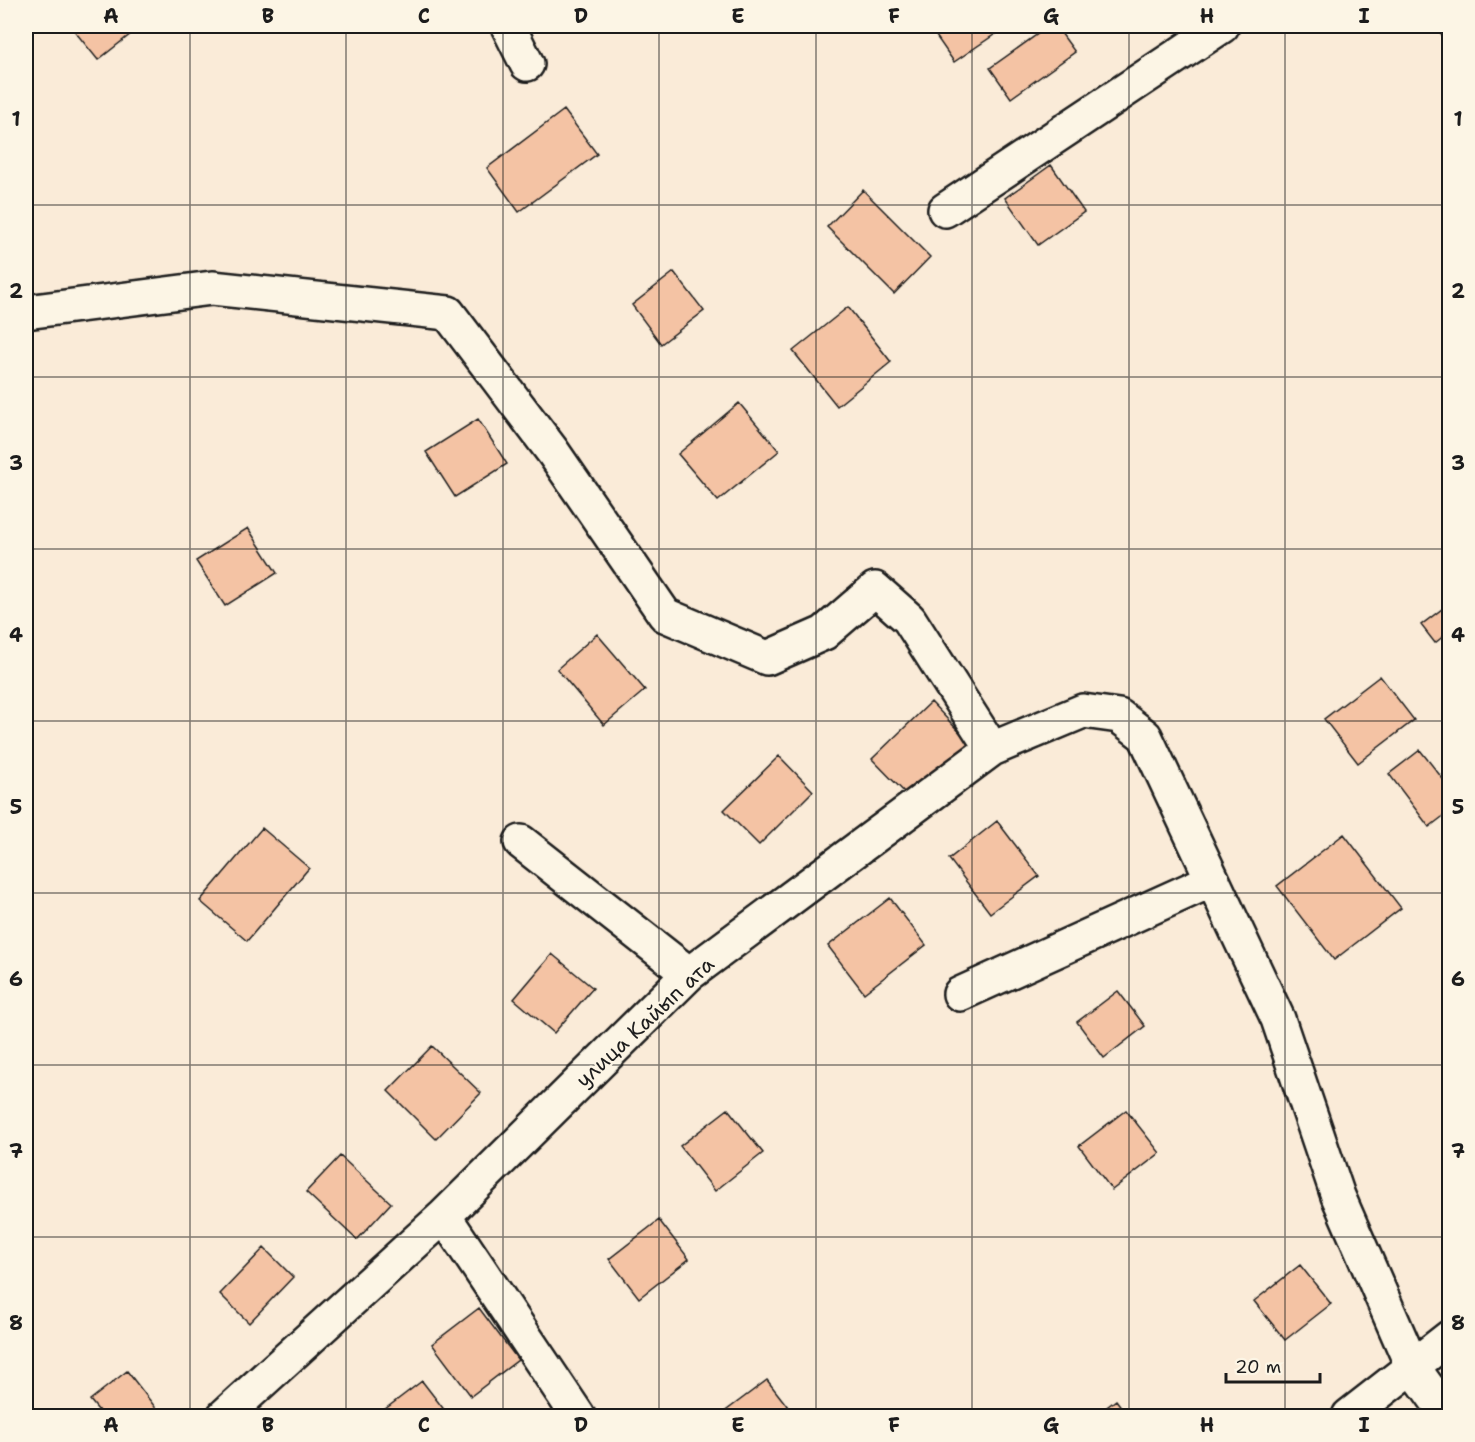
<svg xmlns="http://www.w3.org/2000/svg" width="1475" height="1442" font-family="'Shantell Sans',sans-serif">
<style>
.building{fill:#f4c3a4;stroke:#1c1c1c;stroke-width:1.5}
.lines{fill:none;stroke-linecap:round;stroke-linejoin:round}
.minor-casing{stroke:#1c1c1c;stroke-width:38}
.minor{stroke:#fcf5e5;stroke-width:33}
.grid{fill:none;stroke:#1c1c1c;stroke-width:1.5;stroke-opacity:0.55}
.labels{text-anchor:middle;stroke-width:4.5;stroke-linejoin:round;paint-order:stroke}
.street-label{font-size:21px;fill:#1c1c1c;stroke:#fcf5e5}
.neatline{fill:none;stroke:#1c1c1c;stroke-width:2}
.grid-label{font-size:20px;text-anchor:middle;font-weight:bold;fill:#1c1c1c}
</style>
<rect width="100%" height="100%" fill="#faebd8"/>
<filter id="ink" filterUnits="userSpaceOnUse"><feTurbulence type="fractalNoise" baseFrequency=".0167" numOctaves="2"/><feDisplacementMap in="SourceGraphic" scale="12" xChannelSelector="R" yChannelSelector="G"/><feConvolveMatrix kernelMatrix="1 2 1 2 8 2 1 2 1" color-interpolation-filters="sRGB"/></filter>
<g filter="url(#ink)">
<!-- building -->
<path class="building" d="M75,26h66l-43,34 -26,-32z
M950,26h57l-53,36 -18,-26z
M1049,26h7l19,26 -64,46 -21,-30z
M1435,26h15v19z
M564,110l33,44 -78,58 -32,-44z
M1051,165l33,47 -46,33 -33,-47z
M863,190l67,67 -36,37 -67,-67z
M674,272l30,39 -43,33 -29,-39z
M848,307l43,55 -54,44 -44,-55z
M739,403l40,48 -61,50 -40,-47z
M478,419l29,45 -52,33 -29,-45z
M248,528l29,45 -52,33 -29,-45z
M1450,603v28l-15,12 -14,-18z
M597,634l48,56 -41,35 -47,-56z
M1380,676l34,44 -56,43 -34,-44z
M931,702l39,41 -59,56 -39,-40z
M1420,750l30,38v23l-21,16 -40,-53z
M779,756l34,35 -54,54 -35,-35z
M997,821l42,55 -49,37 -41,-54z
M262,828l47,40 -62,73 -47,-40z
M1344,834l57,74 -67,52 -57,-74z
M890,898l36,47 -62,48 -36,-47z
M552,954l41,34 -39,45 -40,-34z
M1118,991l27,35 -41,32 -27,-36z
M432,1046l49,47 -45,46 -48,-48z
M728,1109l35,44 -48,38 -35,-45z
M1126,1110l34,43 -48,37 -33,-44z
M340,1156l51,47 -34,37 -51,-48z
M659,1220l30,39 -50,39 -30,-39z
M264,1248l29,29 -44,46 -29,-29z
M1300,1265l31,39 -46,36 -31,-39z
M479,1308l39,52 -47,36 -39,-52z
M127,1371l35,45h-59l-13,-16z
M767,1380l28,36h-76z
M422,1381l27,35h-73z
M1116,1400l12,16h-33z"/>
<g class="lines">
<defs>
<path id="minor" d="M508,26l19,38
M945,210l277,-184
M26,312l186,-24 236,25 105,139 112,163 102,43 57,-25 51,-44 34,30 83,130
M521,842l168,132
M960,994l252,-114
M444,1216l134,200
M224,1416l220,-200 245,-242 303,-225 91,-38 36,5 26,20 133,283 60,177 74,170 36,50
M1349,1416l101,-79"/>
</defs>
<!-- minor casing -->
<use href="#minor" class="minor-casing"/>
<!-- minor -->
<use href="#minor" class="minor"/>
</g>
</g>
<!-- grid -->
<path class="grid" d="M190,26v1390M346,26v1390M503,26v1390M659,26v1390M816,26v1390M972,26v1390M1129,26v1390M1285,26v1390M26,205h1424M26,377h1424M26,549h1424M26,721h1424M26,893h1424M26,1065h1424M26,1237h1424"/>
<g class="labels">
<!-- street labels -->
<g class="street-label">
<text transform="translate(645 1022) rotate(-43)" y="7">улица Кайып ата</text>
</g>
</g>
<!-- margin -->
<rect width="1475" height="1442" fill="none" stroke="#fcf5e5" stroke-width="66"/>
<!-- scale -->
<path d="M1226 1373v9h94v-9" fill="none" stroke="#1c1c1c" stroke-width="3"/>
<text x="1235" y="1373" font-size="18" fill="#1c1c1c" stroke="#fcf5e5" stroke-width="4.5" paint-order="stroke">20 m</text>
<rect x="33" y="33" width="1409" height="1376" class="neatline"/>
<g class="grid-label">
<text x="111" y="23">A</text>
<text x="268" y="23">B</text>
<text x="424" y="23">C</text>
<text x="581" y="23">D</text>
<text x="738" y="23">E</text>
<text x="894" y="23">F</text>
<text x="1051" y="23">G</text>
<text x="1207" y="23">H</text>
<text x="1364" y="23">I</text>
<text x="16" y="126">1</text>
<text x="1458" y="126">1</text>
<text x="16" y="298">2</text>
<text x="1458" y="298">2</text>
<text x="16" y="470">3</text>
<text x="1458" y="470">3</text>
<text x="16" y="642">4</text>
<text x="1458" y="642">4</text>
<text x="16" y="814">5</text>
<text x="1458" y="814">5</text>
<text x="16" y="986">6</text>
<text x="1458" y="986">6</text>
<text x="16" y="1158">7</text>
<text x="1458" y="1158">7</text>
<text x="16" y="1330">8</text>
<text x="1458" y="1330">8</text>
<text x="111" y="1432">A</text>
<text x="268" y="1432">B</text>
<text x="424" y="1432">C</text>
<text x="581" y="1432">D</text>
<text x="738" y="1432">E</text>
<text x="894" y="1432">F</text>
<text x="1051" y="1432">G</text>
<text x="1207" y="1432">H</text>
<text x="1364" y="1432">I</text>
</g>
</svg>
